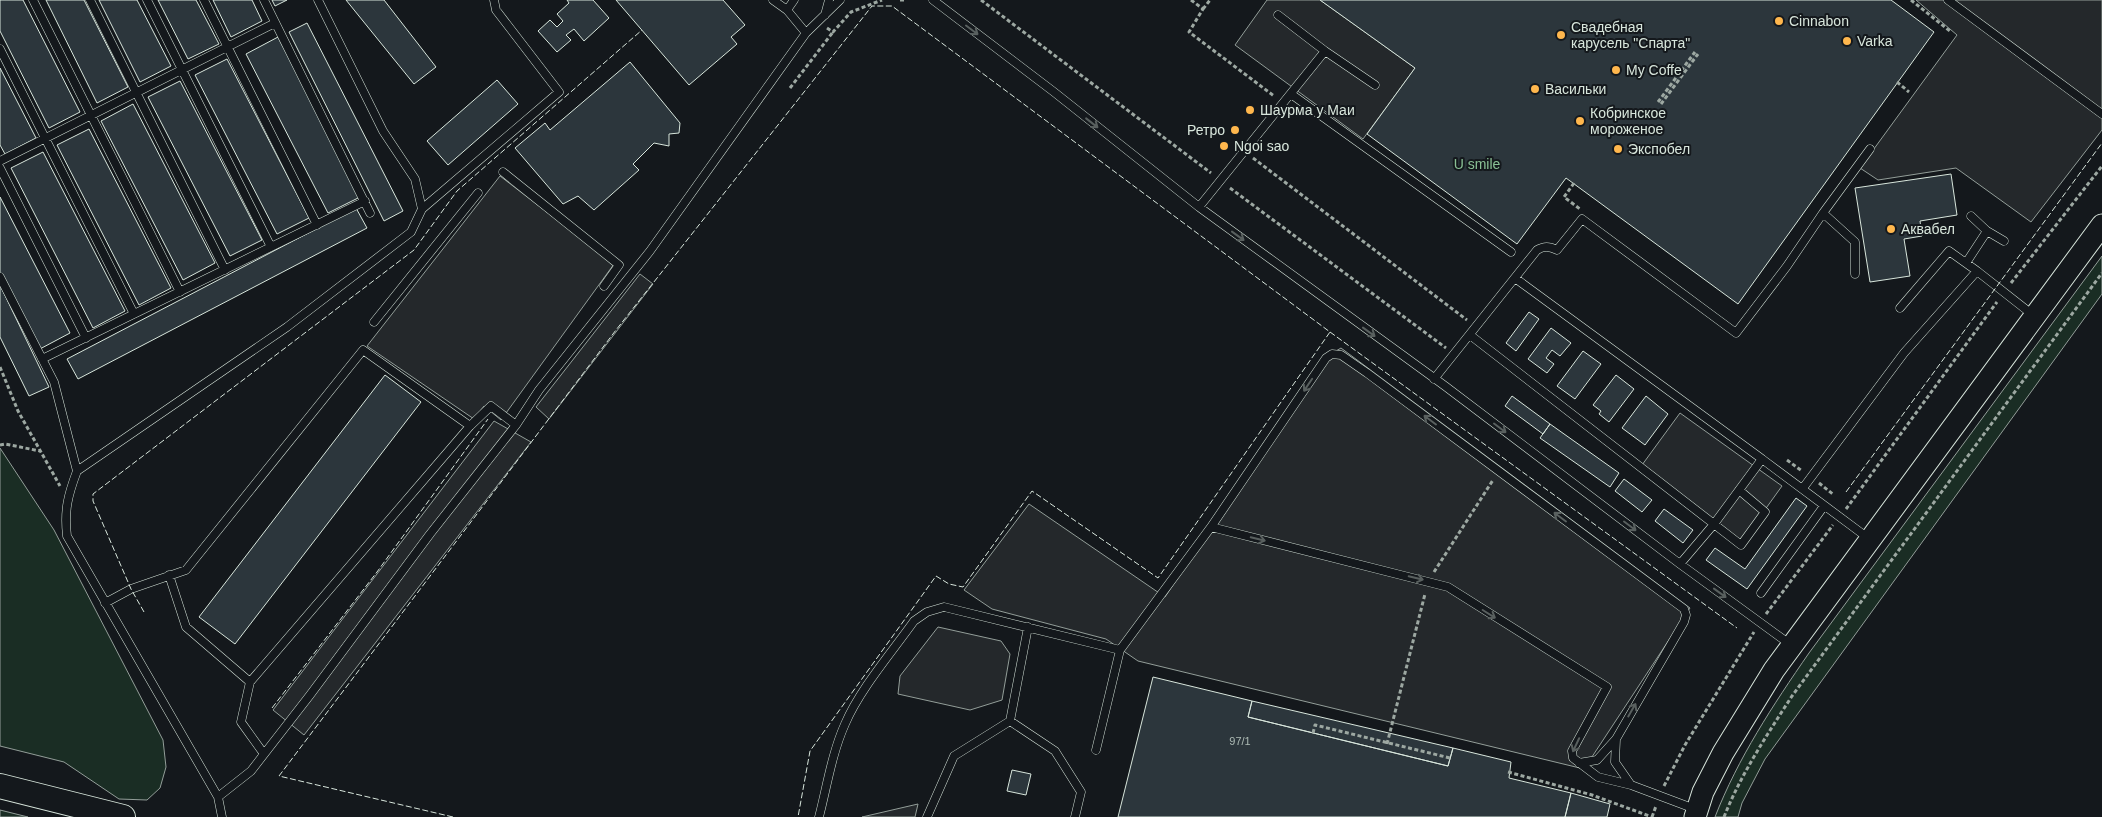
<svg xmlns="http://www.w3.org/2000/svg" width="2102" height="817" font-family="Arial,sans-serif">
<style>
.green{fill:#1a2d24;stroke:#939e99}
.parking{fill:#24282b;stroke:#939e99}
.building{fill:#2c363c;stroke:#d8e6dc}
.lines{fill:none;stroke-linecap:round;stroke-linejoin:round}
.lane-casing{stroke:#d8e6dc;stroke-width:9}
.secondary-casing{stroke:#d8e6dc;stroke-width:23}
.primary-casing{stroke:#d8e6dc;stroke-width:26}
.path{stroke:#9da8a2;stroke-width:3;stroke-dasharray:4 2.5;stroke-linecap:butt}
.lane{stroke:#14181c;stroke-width:8}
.secondary{stroke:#14181c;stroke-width:21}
.primary{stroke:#14181c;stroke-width:24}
.fence{stroke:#d8e6dc;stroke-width:1;stroke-dasharray:6 2.5;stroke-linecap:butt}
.oneway{stroke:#59605f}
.poi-dot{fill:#ffb74d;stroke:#14181c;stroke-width:2}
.labels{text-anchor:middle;stroke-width:4;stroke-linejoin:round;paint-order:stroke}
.number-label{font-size:11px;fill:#adbab4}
.poi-label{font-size:14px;fill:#d8e6dc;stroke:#14181c;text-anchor:start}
.park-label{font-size:14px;fill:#8ac095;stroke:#14181c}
</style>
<rect width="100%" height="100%" fill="#14181c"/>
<!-- green -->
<path class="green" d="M2102,256v38l-337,465 -23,44 -4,14h-23c23,-59 58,-112 94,-164z
M0,448l54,82 109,210 3,27 -6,21 -13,12 -28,-1 -55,-37 -64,-16z
M0,810l28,7h-28z"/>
<!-- parking -->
<path class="parking" d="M1267,0h53l95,68 -52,71 -128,-94z
M1916,0h186v130l-71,92 -75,-54 -78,12 -18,-12 97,-133z
M500,176l114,88 -113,156 -17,-14 -10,13 -107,-73z
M640,274l13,10 -104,135 -13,-12z
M1341,348l349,260 -106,161 -446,-108 -32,-22 -114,-30 -28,-19 65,-86 136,93 159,-239z
M1680,413l102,73 -41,57 -99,-78z
M494,421l37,21 -227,293 -31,-25z
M938,627l63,14 9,13 -8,46 -32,10 -72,-16 2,-18z
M918,804l-3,13h-53z"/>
<!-- building -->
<path class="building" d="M0,0h23l57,112 -31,16 -49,-97z
M46,0h38l44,87 -31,16z
M99,0h38l34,66 -31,16z
M158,0h38l23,44 -31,15z
M213,0h39l10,21 -31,16z
M272,0h15l-12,6z
M346,0h38l52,67 -22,17z
M567,0h26l16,18 -25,23 -10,-12 -8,6 5,5 -14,12 -19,-21 12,-11 7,7 6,-6 -6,-7 12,-11z
M616,0h107l22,25 -14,12 6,7 -48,41z
M1320,0h571l43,32 -196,272 -172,-126 -49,66 -150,-110 48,-66z
M307,23l96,188 -19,10 -95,-189z
M278,37l82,160 -32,16 -82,-159z
M227,59l82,159 -32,16 -82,-159z
M630,62l50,61 -1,10 -10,1v12l-15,-3 -21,21 6,6 -45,40 -16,-14 -15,8 -48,-56 30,-25 5,7z
M0,68l36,70 -31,16 -5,-9z
M497,80l21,24 -70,61 -21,-24z
M180,81l82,159 -32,16 -82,-159z
M133,104l82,159 -32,17 -82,-159z
M89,129l82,159 -32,17 -82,-160z
M43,152l82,159 -32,17 -82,-160z
M1951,174l6,41 -37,6 2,15 -18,3 6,37 -40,6 -15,-94z
M0,197l70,136 -32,17 -38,-75z
M356,208l11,20 -289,151 -11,-20z
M0,285l49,102 -20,9 -29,-59z
M1529,312l10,7 -23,32 -10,-8z
M1551,328l20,15 -11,13 -8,-6 -6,8 8,6 -7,9 -19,-14z
M1583,351l18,13 -26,35 -18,-13z
M385,375l36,27 -186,242 -36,-27z
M1616,375l18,14 -25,33 -10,-8 2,-3 -8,-6z
M1512,396l38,28 -7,10 -38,-28z
M1646,396l22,18 -23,31 -23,-17z
M1550,424l69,49 -9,14 -70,-49z
M1624,479l28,21 -10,12 -27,-21z
M1796,498l11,8 -60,83 -41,-29 9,-12 30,21z
M1664,509l29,21 -10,13 -28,-22z
M1153,677l99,24 -4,16 200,49 5,-18 58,14 -2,16 62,15 -6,24h-447z
M1252,701l201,47 -5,18 -200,-49z
M1012,770l19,4 -5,21 -19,-4z
M1571,793l39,11 -3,13h-42z"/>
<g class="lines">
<defs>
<path id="lane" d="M33,0l147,292
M90,0l135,270
M147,0l124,247
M204,0l113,225
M264,0l106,213
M773,0l14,10 19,23
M933,0l121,92 145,115 246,179 235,178 111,81
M1948,0l154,114
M787,10l7,-10
M825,15l4,-15
M1278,15l47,36 50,34
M0,49l134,265
M1291,94l220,158
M0,161l275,-138
M0,168l86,170
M503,172l116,93 -15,21
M1199,207l126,-156
M422,209l137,-117 -63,-82 -2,-10
M1823,213l47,-64
M1971,216l16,15 17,10
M1966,263l21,-32
M0,277l54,105 23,89
M1515,278l247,181
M1900,308l49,-57 28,20
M374,322l104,-129
M1470,335l271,210 24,-33 -26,-22
M42,359l323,-158
M1434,379l103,-129c7,-4 12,-4 20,0l25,-31 154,114 51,-67 36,-53 32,29v32
M1803,488l101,-135 73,-82 56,44
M1211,527l237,60 159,100 -35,64 1,7 25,19 33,8 64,24
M1680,564l34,-40 48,-65 106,79
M169,575l17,52 64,55 220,-256 21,-20 25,19
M1761,593l63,-87
M105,603l26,-14 55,-19 177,-220 107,76
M250,682l-9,40 23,32
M1010,721l45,30 26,41 -6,25
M1096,750l24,-100 91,-123 115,-169 6,-4 9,1 26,18 317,236 2,6 -2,7 -68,117 -1,23 16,23
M1579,763l18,-3 19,-21
M218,797l33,-26 59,-76 120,-161 86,-109 23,-35 111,-139 156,-218 34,-33
M222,817l-4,-20 -151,-261c-3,-26 1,-41 10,-65l210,-144 124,-95 11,-23 -7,-30 -32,-48 -65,-131
M819,817c8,-31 13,-64 26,-93 15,-35 47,-72 69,-103l13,-9 17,-5 176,43
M927,817l27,-61 56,-35 18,-94"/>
<path id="secondary" d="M1695,817l8,-25 20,-39 51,-83 328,-445"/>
<path id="primary" d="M0,786l123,31"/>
</defs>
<!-- lane casing -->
<use href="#lane" class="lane-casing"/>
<!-- secondary casing -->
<use href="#secondary" class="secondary-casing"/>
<!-- primary casing -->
<use href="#primary" class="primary-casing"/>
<!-- path -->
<path class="path" d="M900,0h4
M981,0l230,173
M1191,0l12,9 -14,23 85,64
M1911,0l40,32
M1203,9l7,-9
M827,28l6,4 18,-20 31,-12
M1897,82l12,10
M790,88l43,-56
M1658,102l37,-50
M1661,104l37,-50
M1253,158l214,162
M1574,183l-10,14 16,12
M1230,188l216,160
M2011,283l91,-117
M0,367l18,44 42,75
M0,445l5,-1 35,7
M1787,460l15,11
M1819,483l15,12
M1846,509l151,-207
M1434,572l59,-92
M1766,614l67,-89
M1313,733l2,-8 135,33
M1387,744l38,-150
M1508,772l84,23 60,22
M1664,786l21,-41 69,-113
M1652,817l4,-11
M1724,817c17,-43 43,-82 68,-121l310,-423"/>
<!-- lane -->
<use href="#lane" class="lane"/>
<!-- secondary -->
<use href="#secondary" class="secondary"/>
<!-- primary -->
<use href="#primary" class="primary"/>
<!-- fence -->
<path class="fence" d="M1330,332l407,296
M1846,492l256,-349
M144,612l-13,-23 -38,-88v-7l321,-244 43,-59 185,-161
M272,708l105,-136 111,-153
M453,817l-174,-41 337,-446 256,-324h20l438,326 -172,246 -126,-87 -69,96 -14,-3 -13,-8 -126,175 -12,66"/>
</g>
<!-- one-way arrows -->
<defs><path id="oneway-shaft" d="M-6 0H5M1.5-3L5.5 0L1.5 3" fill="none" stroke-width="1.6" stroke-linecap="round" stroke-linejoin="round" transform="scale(1.25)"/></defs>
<g class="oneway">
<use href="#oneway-shaft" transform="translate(972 30) rotate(37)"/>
<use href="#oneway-shaft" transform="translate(1092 123) rotate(38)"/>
<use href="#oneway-shaft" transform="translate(1238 236) rotate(36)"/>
<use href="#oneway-shaft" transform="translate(1369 332) rotate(36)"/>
<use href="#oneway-shaft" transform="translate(1308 385) rotate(124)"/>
<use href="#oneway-shaft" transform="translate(1430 420) rotate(-143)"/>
<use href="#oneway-shaft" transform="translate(1500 428) rotate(37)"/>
<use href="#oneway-shaft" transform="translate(1560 517) rotate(-143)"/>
<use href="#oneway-shaft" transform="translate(1630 526) rotate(37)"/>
<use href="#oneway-shaft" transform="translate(1258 539) rotate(14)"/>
<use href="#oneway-shaft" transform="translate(1416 578) rotate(13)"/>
<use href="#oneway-shaft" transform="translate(1720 593) rotate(36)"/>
<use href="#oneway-shaft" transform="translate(1489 614) rotate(32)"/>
<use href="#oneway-shaft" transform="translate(1632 710) rotate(-60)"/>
<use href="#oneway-shaft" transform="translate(1576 745) rotate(115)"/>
</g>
<!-- markers -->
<g class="poi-dot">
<circle cx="1779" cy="21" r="5"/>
<circle cx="1561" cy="35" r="5"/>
<circle cx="1847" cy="41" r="5"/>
<circle cx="1616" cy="70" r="5"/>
<circle cx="1535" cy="89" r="5"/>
<circle cx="1250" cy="110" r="5"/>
<circle cx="1580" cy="121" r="5"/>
<circle cx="1235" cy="130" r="5"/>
<circle cx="1224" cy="146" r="5"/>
<circle cx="1618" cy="149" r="5"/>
<circle cx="1891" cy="229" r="5"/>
</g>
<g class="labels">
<!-- number labels -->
<g class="number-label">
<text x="1240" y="745">97/1</text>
</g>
<!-- poi labels -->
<g class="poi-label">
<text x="1789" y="26">Cinnabon</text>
<text x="1571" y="32">Свадебная<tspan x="1571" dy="16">карусель "Спарта"</tspan></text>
<text x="1857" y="46">Varka</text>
<text x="1626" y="75">My Coffe</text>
<text x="1545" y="94">Васильки</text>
<text x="1260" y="115">Шаурма у Маи</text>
<text x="1590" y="118">Кобринское<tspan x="1590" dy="16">мороженое</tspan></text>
<text x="1225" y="135" text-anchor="end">Ретро</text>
<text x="1234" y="151">Ngoi sao</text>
<text x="1628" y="154">Экспобел</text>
<text x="1901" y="234">Аквабел</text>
</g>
<!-- park labels -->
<g class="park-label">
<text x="1477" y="169">U smile</text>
</g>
</g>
</svg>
